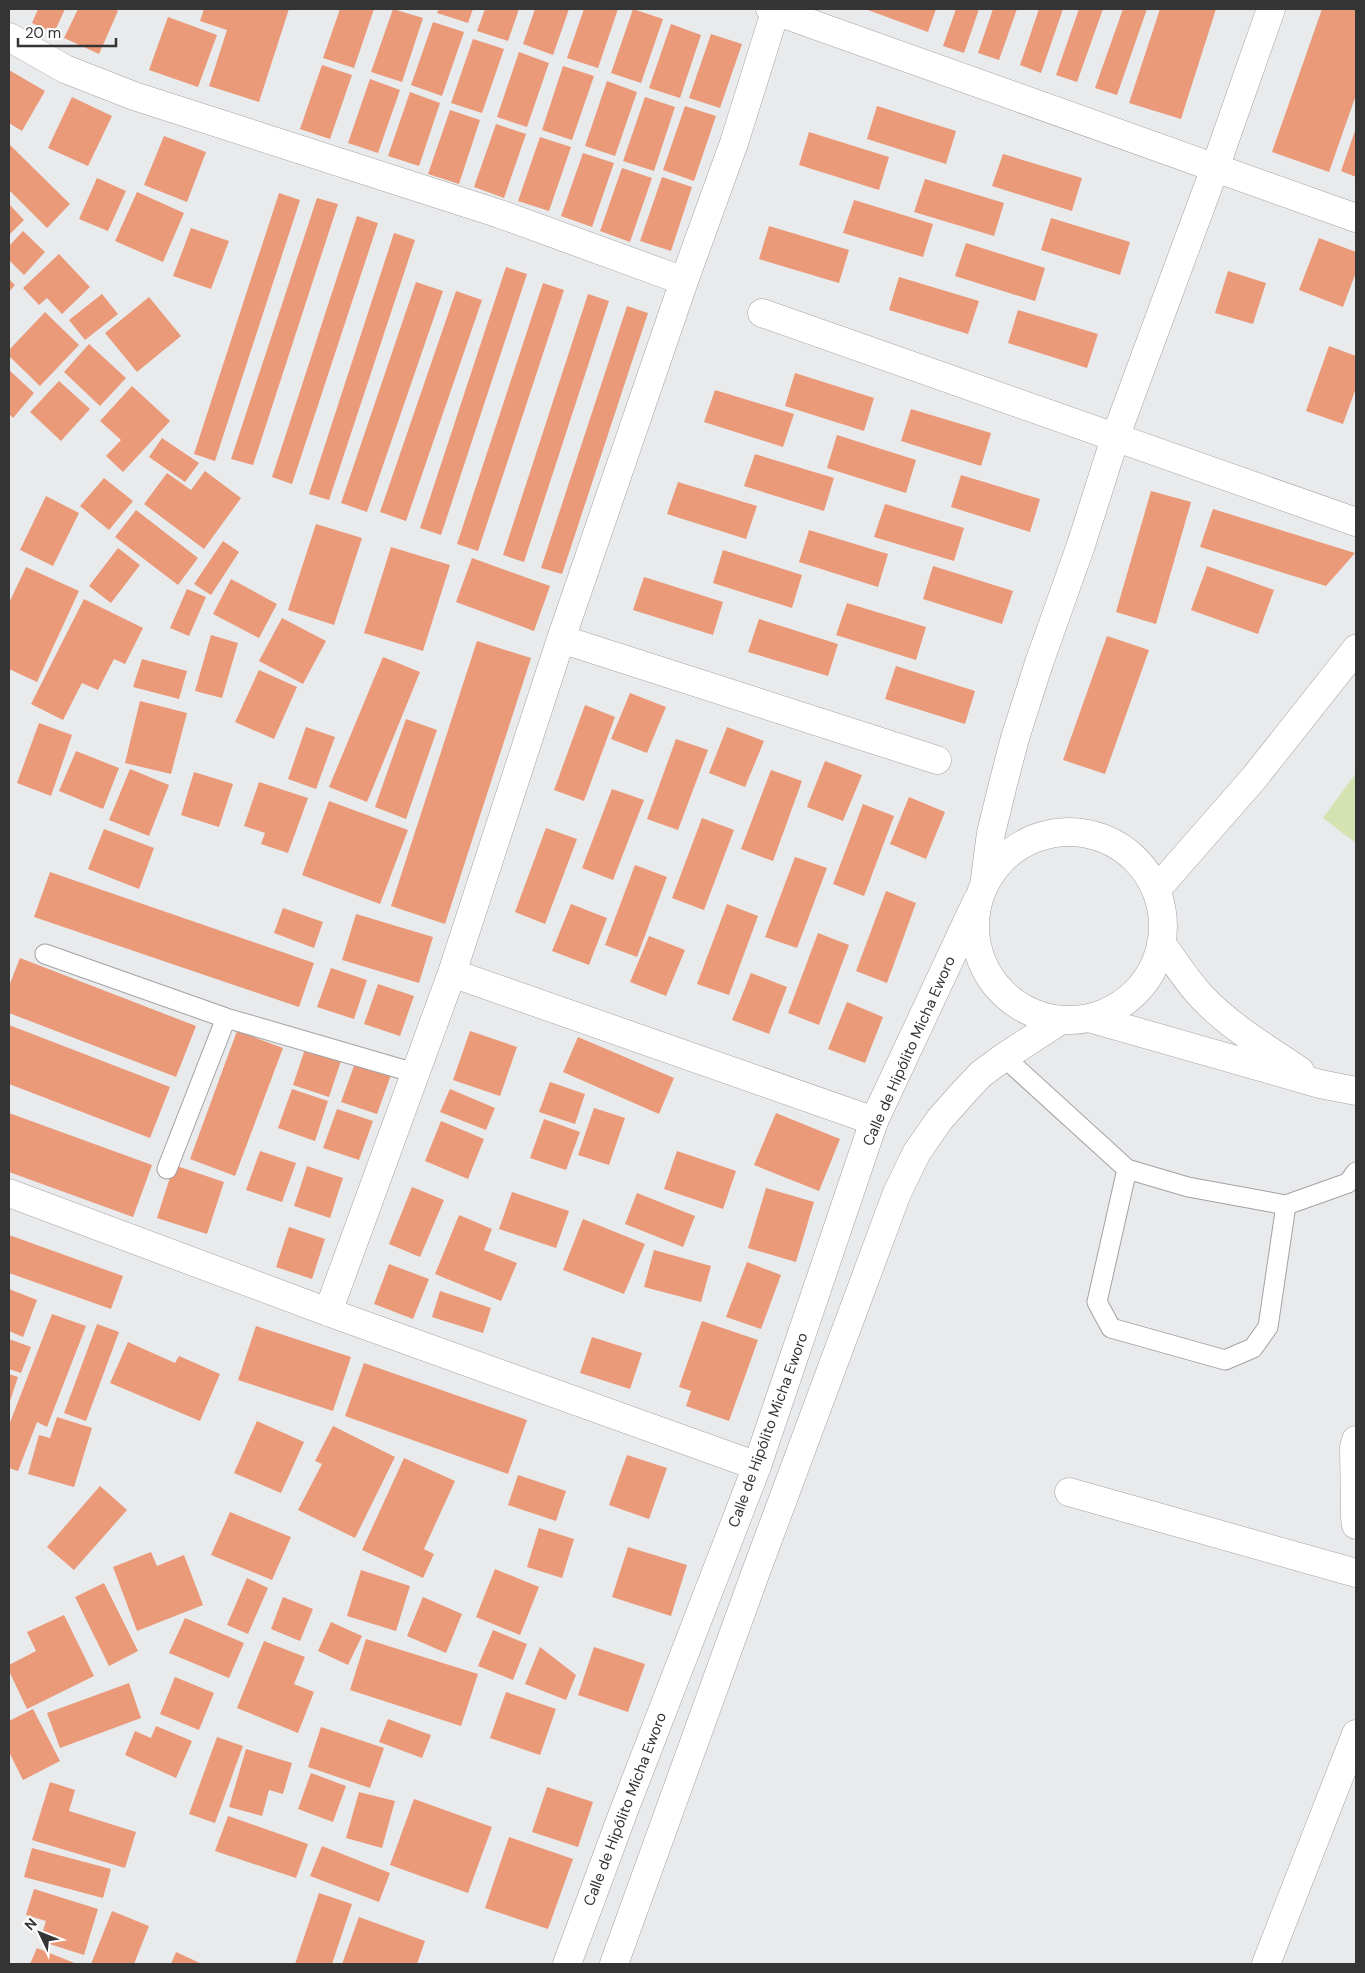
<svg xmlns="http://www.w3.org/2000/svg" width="1365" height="1973" font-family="'DM Sans',sans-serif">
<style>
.green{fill:#d5e2b1}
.building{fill:#ea9a79}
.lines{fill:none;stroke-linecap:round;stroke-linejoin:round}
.lane-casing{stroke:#a2a2a5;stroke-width:21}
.street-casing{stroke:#a2a2a5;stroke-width:29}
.secondary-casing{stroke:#a2a2a5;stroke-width:29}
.lane{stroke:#fff;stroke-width:19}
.street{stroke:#fff;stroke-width:28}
.secondary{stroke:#fff;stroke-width:28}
.labels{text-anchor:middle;stroke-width:4;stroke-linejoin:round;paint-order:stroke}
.street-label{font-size:15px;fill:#343435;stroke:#fff}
</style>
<rect width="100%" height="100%" fill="#e9eaec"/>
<!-- green -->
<path class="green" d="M1356,773v70l-33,-25z"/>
<!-- building -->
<path class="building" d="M38,9h27l-11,24 -22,-10z
M78,9h36l4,2 -19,43 -35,-16z
M204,9h85l-30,93 -50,-16 18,-56 -27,-9z
M340,9h34l-20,59 -31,-10z
M393,9l30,9 -21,64 -31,-10z
M439,9h34l-5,14 -31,-10z
M485,9h34l-11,32 -31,-10z
M535,9h34l-16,46 -30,-11z
M584,9h34l-20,59 -31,-10z
M633,9l30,10 -22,64 -30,-10z
M865,9h71l-8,23z
M956,9h23l-15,44 -21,-7z
M993,9h24l-18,51 -21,-7z
M1039,9h24l-22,64 -21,-8z
M1079,9h24l-26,73 -21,-7z
M1123,9h24l-30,86 -22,-7z
M1160,9h56l-35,110 -52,-16z
M1322,9h34v86l-27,77 -57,-20z
M168,17l49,18 -19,52 -49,-17z
M433,22l31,10 -22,64 -31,-11z
M671,24l30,11 -21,63 -31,-10z
M711,34l31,10 -22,64 -31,-10z
M473,39l31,10 -22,64 -31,-10z
M519,52l30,11 -22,64 -30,-10z
M322,65l30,10 -22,64 -30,-10z
M563,66l31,10 -22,64 -30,-10z
M9,70l36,21 -23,40 -13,-8z
M370,79l30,11 -22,63 -30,-10z
M607,81l30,11 -22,64 -30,-10z
M410,92l30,11 -21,63 -31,-10z
M72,97l40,19 -24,50 -40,-18z
M645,97l30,10 -21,64 -31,-10z
M685,106l31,10 -22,65 -31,-11z
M877,106l79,25 -10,33 -79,-25z
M450,110l30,10 -21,64 -31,-10z
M496,124l30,10 -22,64 -30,-11z
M1356,128v49l-15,-6z
M809,132l80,25 -10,33 -80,-25z
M164,136l42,16 -19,50 -43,-17z
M540,137l31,10 -22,64 -31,-10z
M9,144l61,60 -23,24 -38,-38z
M583,153l31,10 -22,64 -31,-11z
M1003,154l79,24 -10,33 -80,-25z
M622,168l30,10 -22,64 -30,-11z
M662,177l30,10 -21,64 -31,-10z
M97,178l29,13 -18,40 -29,-12z
M925,179l79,24 -10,33 -80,-24z
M137,192l47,21 -21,49 -48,-21z
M279,193l21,7 -85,261 -21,-7z
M317,198l21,6 -85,261 -22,-6z
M854,200l79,24 -10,33 -80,-24z
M9,204l15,16 -15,15z
M357,216l21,7 -86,261 -20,-7z
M1051,218l79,24 -10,33 -79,-25z
M769,226l80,24 -10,33 -80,-24z
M191,228l38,13 -18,48 -38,-13z
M23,231l22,21 -21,23 -15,-15v-14z
M394,233l21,7 -86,260 -20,-6z
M1319,238l37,14v20l-13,35 -44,-17z
M966,243l79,25 -10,33 -80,-25z
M59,254l31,33 -28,27 -15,-16 -8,7 -16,-17z
M506,267l21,7 -86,261 -21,-7z
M1228,271l38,12 -13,41 -38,-11z
M899,277l80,24 -11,33 -79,-24z
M9,279l6,6 -6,7z
M416,282l27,9 -76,221 -26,-9z
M543,283l21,7 -86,261 -21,-7z
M456,291l26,9 -76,221 -26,-9z
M102,294l16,20 -33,26 -16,-20z
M588,294l21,7 -85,261 -21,-7z
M149,297l32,39 -44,36 -32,-39z
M627,306l21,7 -86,261 -21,-6z
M1018,310l80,24 -11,34 -79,-25z
M45,312l34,33 -39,41 -31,-30v-6z
M89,344l37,34 -26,28 -36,-34z
M1329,346l27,10v32l-13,36 -37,-13z
M9,370l25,23 -21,25 -4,-4z
M795,373l79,25 -10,33 -79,-25z
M59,381l31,28 -29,32 -31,-29z
M132,386l38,35 -47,51 -17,-16 15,-16 -21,-19z
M715,390l79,24 -11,33 -79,-25z
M911,409l80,24 -10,33 -80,-25z
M837,435l79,25 -10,33 -79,-25z
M162,438l37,25 -14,19 -36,-25z
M755,454l79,24 -10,33 -80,-25z
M205,471l36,27 -37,51 -60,-45 23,-31 24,17z
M961,475l79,24 -10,33 -79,-25z
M104,478l29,23 -24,29 -29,-24z
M678,482l79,24 -11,33 -79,-25z
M1151,491l40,11 -35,122 -40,-12z
M46,496l33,17 -26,53 -33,-16z
M885,504l79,24 -10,33 -80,-24z
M1213,509l142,44 -29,33 -126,-39z
M136,510l62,48 -20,27 -63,-48z
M316,524l46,14 -28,87 -46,-15z
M809,530l79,24 -10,33 -79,-25z
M223,541l16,11 -28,43 -17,-11z
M391,547l59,18 -27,86 -59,-18z
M118,548l22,17 -29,38 -22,-17z
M723,550l79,25 -10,33 -79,-25z
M472,558l78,28 -16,45 -78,-29z
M933,566l80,25 -11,33 -79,-25z
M1207,566l67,24 -16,44 -67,-24z
M26,567l53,24 -42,91 -28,-13v-66z
M644,577l79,25 -10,33 -80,-25z
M231,579l46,25 -18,34 -46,-24z
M187,589l19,8 -17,39 -19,-8z
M84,599l59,29 -18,36 -11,-5 -16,31 -16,-7 -19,37 -32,-16z
M847,603l79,24 -10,33 -80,-25z
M282,618l44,23 -23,43 -44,-23z
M759,619l79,25 -10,32 -80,-24z
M211,635l27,8 -16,55 -27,-7z
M1107,636l42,14 -44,124 -42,-14z
M477,641l54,17 -86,266 -54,-18z
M383,657l37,15 -53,130 -38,-15z
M142,659l45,12 -8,28 -46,-12z
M896,666l79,25 -10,33 -80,-25z
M259,670l38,17 -23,52 -39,-17z
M630,693l36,14 -19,46 -36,-14z
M140,701l47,12 -16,61 -46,-11z
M585,705l30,12 -31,84 -30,-11z
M406,719l31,11 -31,89 -31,-12z
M39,723l33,12 -21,61 -34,-13z
M306,727l29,10 -19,52 -28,-10z
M727,727l37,14 -19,46 -36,-14z
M676,739l32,11 -30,80 -31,-11z
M76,751l43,17 -16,41 -44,-18z
M825,761l37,14 -19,46 -36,-14z
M130,769l39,16 -20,51 -40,-16z
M771,770l31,11 -29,80 -32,-12z
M194,772l39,12 -14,43 -38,-12z
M259,782l49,16 -20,55 -27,-9 4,-11 -21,-7z
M612,789l32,11 -31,80 -31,-12z
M909,797l36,15 -19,47 -36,-15z
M329,801l79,29 -28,74 -78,-29z
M863,804l31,12 -30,80 -31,-12z
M702,818l32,12 -30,80 -32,-12z
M546,828l31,11 -32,85 -30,-12z
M104,829l50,19 -15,41 -51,-20z
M795,857l32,11 -30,80 -32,-11z
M635,865l32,12 -30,80 -32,-12z
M50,872l264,91 -15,44 -265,-90z
M886,891l30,12 -29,80 -31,-12z
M571,904l36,14 -18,47 -37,-14z
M727,904l31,12 -29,79 -32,-11z
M283,908l40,14 -9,26 -40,-15z
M356,914l77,23 -14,46 -77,-23z
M818,933l31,12 -30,80 -31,-12z
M649,936l36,14 -19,46 -36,-14z
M20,958l176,68 -20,51 -167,-64v-27z
M331,968l36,12 -13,39 -37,-12z
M751,973l36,14 -18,47 -37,-14z
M378,984l36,12 -14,40 -36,-12z
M847,1002l36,15 -18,46 -37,-14z
M9,1025l161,62 -20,51 -141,-54z
M237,1031l46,17 -48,128 -45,-17z
M470,1031l47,16 -17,49 -47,-16z
M578,1037l96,41 -15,36 -96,-42z
M306,1046l36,12 -13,39 -36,-12z
M355,1063l36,12 -14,39 -36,-12z
M550,1082l35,12 -10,30 -36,-12z
M292,1089l36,12 -13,40 -37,-13z
M450,1089l45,19 -9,22 -46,-18z
M594,1108l31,10 -16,47 -31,-10z
M337,1109l36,12 -14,39 -36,-12z
M9,1113l143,52 -19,52 -124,-45z
M776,1113l64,26 -21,52 -65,-26z
M544,1119l36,13 -14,38 -36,-12z
M441,1121l43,18 -16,40 -43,-18z
M260,1151l36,12 -14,39 -36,-12z
M677,1151l59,20 -13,38 -59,-20z
M174,1165l50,17 -17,52 -50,-16z
M307,1166l36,12 -13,40 -36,-12z
M412,1187l32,13 -24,57 -31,-13z
M766,1188l48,14 -18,60 -48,-14z
M512,1192l57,19 -13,37 -57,-19z
M637,1193l58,23 -12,31 -58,-23z
M459,1215l33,14 -8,21 33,13 -16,38 -66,-27z
M583,1219l62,25 -21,50 -61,-24z
M289,1227l36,12 -13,40 -36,-12z
M9,1235l114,41 -12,33 -102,-36z
M654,1250l57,16 -10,36 -57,-15z
M747,1262l34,13 -20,54 -35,-12z
M389,1264l40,15 -16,40 -39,-15z
M9,1289l28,11 -14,37 -14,-6z
M440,1291l51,17 -8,25 -51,-16z
M52,1314l34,12 -39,101 -10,-5 -19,49 -9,-3v-43z
M702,1321l56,19 -29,81 -43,-15 5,-15 -12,-4z
M97,1324l22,8 -33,89 -22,-8z
M256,1326l95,31 -18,54 -95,-31z
M592,1337l50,16 -12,36 -50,-16z
M9,1339l22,8 -10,26 -12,-4z
M128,1342l47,21 4,-7 41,18 -20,47 -90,-38z
M364,1363l163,57 -19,54 -163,-58z
M9,1374l9,3 -9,27z
M57,1417l35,11 -18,59 -46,-13 11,-39 11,3z
M257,1421l47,21 -23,51 -47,-20z
M333,1426l62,31 -40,81 -57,-28 24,-46 -7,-3z
M627,1455l40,13 -18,51 -40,-14z
M404,1458l51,23 -31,68 10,5 -11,24 -61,-28z
M518,1475l48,16 -10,30 -48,-16z
M100,1486l27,24 -53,60 -27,-23z
M230,1512l61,25 -19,43 -61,-25z
M539,1528l35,11 -12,39 -35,-11z
M628,1547l59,18 -16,51 -59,-19z
M151,1552l6,14 27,-11 19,50 -66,26 -24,-64z
M495,1569l44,18 -19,48 -44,-18z
M361,1570l49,16 -14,45 -49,-15z
M247,1578l21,10 -20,46 -21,-9z
M104,1583l34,68 -29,15 -34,-69z
M283,1597l30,12 -13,32 -29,-12z
M423,1597l39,17 -16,39 -39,-17z
M64,1615l30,61 -67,33 -18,-38v-6l27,-14 -9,-19z
M185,1618l59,25 -15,35 -60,-25z
M331,1622l31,14 -14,29 -30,-14z
M493,1630l34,14 -14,36 -35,-14z
M366,1639l112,35 -17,52 -111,-36z
M264,1641l41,16 -11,27 20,8 -16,41 -61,-25z
M540,1647l36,28 -10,25 -41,-16z
M594,1647l51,17 -17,48 -50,-17z
M175,1677l39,16 -15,37 -39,-16z
M129,1683l12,35 -81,30 -13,-35z
M506,1692l50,17 -16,46 -50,-17z
M33,1709l27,52 -37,19 -14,-28v-31z
M388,1719l43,16 -9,23 -43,-16z
M156,1726l36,15 -16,37 -51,-23 10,-24 16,7z
M321,1727l63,21 -14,40 -62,-21z
M217,1737l26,9 -28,77 -26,-9z
M246,1749l46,14 -9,31 -14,-4 -7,26 -33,-9z
M311,1773l35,13 -13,36 -35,-13z
M50,1782l25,8 -6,21 67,21 -11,36 -93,-28z
M547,1787l46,15 -15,45 -46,-15z
M359,1792l36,9 -13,47 -36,-10z
M414,1799l78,28 -24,66 -78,-28z
M228,1816l80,28 -12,34 -81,-27z
M509,1837l64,22 -25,70 -63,-21z
M322,1846l68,27 -11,29 -69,-26z
M32,1848l79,21 -8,29 -79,-21z
M34,1889l64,20 -14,46 -44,-14 6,-20 -20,-6z
M319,1893l33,11 -20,60h-37z
M112,1911l37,15 -15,38h-43z
M359,1917l66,24 -8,23h-75z
M37,1948l40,16h-47z
M176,1952l26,12h-31z"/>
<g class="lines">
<defs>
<path id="lane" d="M45,954l181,64 189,55
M1004,1057l123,112 61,18 98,18 62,-22 8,-11
M167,1169l59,-151
M1127,1169l-30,133 14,26 114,32 28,-12 15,-21 18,-122"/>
<path id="street" d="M770,9l586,209
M9,37l56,32 69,27 366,118 184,67
M762,313l594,209
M561,639l376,121
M1156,890l98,-112 102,-129
M452,973l422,148
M9,1193l319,119 429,154
M328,1312l124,-339 109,-334 123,-358 50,-138 42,-134
M1356,1440l-2,8 1,69 1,8
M1069,1492l287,81
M1266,1964l90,-230"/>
<path id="secondary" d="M975 926a94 94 0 1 1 188 0a94 94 0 1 1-188 0Z
M984,886l7,-53 12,-49 12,-46 24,-75 42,-118 34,-107 100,-270 56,-159
M1161,943c13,17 25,37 40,53 28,30 65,52 99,75
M1089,1018l231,66 36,7
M567,1964l56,-151 134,-347 117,-345 103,-220
M614,1964l140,-387 143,-384 20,-41 23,-33 24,-27 17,-18 23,-17 57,-37"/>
</defs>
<!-- lane casing -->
<use href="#lane" class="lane-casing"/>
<!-- street casing -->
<use href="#street" class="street-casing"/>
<!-- secondary casing -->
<use href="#secondary" class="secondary-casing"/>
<!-- lane -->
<use href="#lane" class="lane"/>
<!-- street -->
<use href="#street" class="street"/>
<!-- secondary -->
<use href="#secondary" class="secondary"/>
</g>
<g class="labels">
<!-- street labels -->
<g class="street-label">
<text transform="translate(909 1051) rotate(-66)" y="5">Calle de Hipólito Micha Eworo</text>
<text transform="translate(768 1430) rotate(-70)" y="5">Calle de Hipólito Micha Eworo</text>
<text transform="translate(625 1809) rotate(-69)" y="5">Calle de Hipólito Micha Eworo</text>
</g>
</g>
<!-- border -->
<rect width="1365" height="1973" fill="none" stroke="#343435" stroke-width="20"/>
<!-- north arrow -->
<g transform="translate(40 1933) rotate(313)" stroke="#ffffff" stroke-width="4" paint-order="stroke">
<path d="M0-4L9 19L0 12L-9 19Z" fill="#343435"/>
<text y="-8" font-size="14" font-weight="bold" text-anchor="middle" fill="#343435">N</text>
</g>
<!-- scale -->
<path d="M18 38v8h98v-8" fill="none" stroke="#343435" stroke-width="2.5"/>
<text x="25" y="38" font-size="15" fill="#343435" stroke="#ffffff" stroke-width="4" paint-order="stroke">20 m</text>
</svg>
